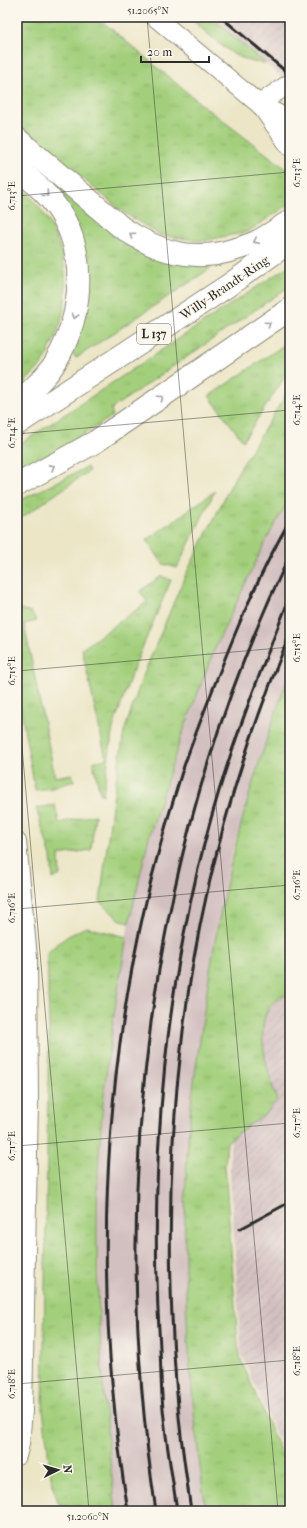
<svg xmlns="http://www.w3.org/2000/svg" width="307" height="1528" font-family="'IM FELL French Canon',serif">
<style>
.industrial{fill:url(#industrial-furrows)}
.railway{fill:#d2bfbf}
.grass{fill:url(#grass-tufts);stroke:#677d54}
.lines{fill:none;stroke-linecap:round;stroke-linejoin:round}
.minor-casing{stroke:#8c8879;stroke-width:20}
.primary-casing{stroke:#8c8879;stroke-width:24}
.minor{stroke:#fff;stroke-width:18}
.primary{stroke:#fff;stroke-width:22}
.rail{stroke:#2b2b2b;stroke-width:3}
.oneway{stroke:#a0a0a0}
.ticks{fill:none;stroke:#2b2b2b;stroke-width:1;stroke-opacity:0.45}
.labels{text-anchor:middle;stroke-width:3;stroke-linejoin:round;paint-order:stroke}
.shield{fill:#fbf7ec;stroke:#696865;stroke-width:1}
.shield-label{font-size:12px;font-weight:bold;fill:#2b2b2b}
.street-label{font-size:13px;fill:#2b2b2b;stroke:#fbf7ec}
.neatline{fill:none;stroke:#2b2b2b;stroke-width:1.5}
.ticks-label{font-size:10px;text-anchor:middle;fill:#2b2b2b}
</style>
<defs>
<pattern id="industrial-furrows" width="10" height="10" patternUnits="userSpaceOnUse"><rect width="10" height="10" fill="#d2bfbf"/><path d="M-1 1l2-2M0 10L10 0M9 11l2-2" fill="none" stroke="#b4a4a4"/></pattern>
<pattern id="grass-tufts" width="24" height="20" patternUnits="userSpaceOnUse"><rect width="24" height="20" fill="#a3cf7c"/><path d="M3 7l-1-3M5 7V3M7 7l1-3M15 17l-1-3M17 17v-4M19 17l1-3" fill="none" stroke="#8cb26b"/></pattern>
</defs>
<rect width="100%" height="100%" fill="#fbf7ec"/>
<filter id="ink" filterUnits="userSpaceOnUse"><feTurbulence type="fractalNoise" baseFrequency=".025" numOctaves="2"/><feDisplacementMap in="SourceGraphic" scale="8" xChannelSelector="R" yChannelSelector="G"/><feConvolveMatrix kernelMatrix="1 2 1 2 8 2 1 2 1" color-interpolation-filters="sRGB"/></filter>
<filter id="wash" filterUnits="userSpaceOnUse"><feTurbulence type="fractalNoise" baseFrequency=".012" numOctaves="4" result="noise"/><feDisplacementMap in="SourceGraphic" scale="16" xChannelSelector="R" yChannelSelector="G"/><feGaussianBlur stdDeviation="0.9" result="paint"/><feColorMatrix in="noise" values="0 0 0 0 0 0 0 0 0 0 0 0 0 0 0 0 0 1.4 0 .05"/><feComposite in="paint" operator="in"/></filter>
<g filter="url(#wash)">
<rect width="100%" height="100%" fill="#ece6c7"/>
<!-- industrial -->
<path class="industrial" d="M210,17h80v67l-25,-21z
M290,769v698l-49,-114 -11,-180 1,-157z"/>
<!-- railway -->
<path class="railway" d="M290,498v176l-9,21 -28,87 -21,71 -19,96 -13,91 -14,251 7,110 13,110h-90l-15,-137 -4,-171 5,-80 12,-115 15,-85 20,-85 32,-101 34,-89 51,-108z"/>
<!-- grass -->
<path class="grass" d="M17,17h80l104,87 89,68v32l-43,28 -45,9 -42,-6 -37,-23 -106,-89z
M189,17h21l55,46c-30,1 -55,-28 -76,-46z
M17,148l100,84 93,31 1,5 -135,90 -4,-5 12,-37 1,-52 -68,-105z
M17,184c47,39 63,105 35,160 -3,6 -5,14 -9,19 -8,10 -18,18 -26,27z
M290,265v21l-179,123 2,7 -60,37 -36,18v-25z
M290,341v28l-47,72 -34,-45z
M290,388v110l-24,42 -51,108 -34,89 -32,100 -20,86 -10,-4 -19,-17 12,-96 12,-74 18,-54 42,-100 51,-101z
M87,467l2,4 -72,50v-19z
M215,491l-38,77 -14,-4 -16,-24z
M161,576l10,4 -39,92 -19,56 -10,67 -3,-2 -7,-31 13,-3 -24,-110 65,-47 -7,-11z
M20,609l11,3 6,9 -13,3 31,153 17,-3 2,7 -22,7 -17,2 -18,-102v-78z
M290,674v324l-5,-3c-3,2 -8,4 -11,7 -23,20 -5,74 3,98l-14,16 -23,15 -13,11 -2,24 13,179 3,15 49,114v37h-84c-18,-126 -27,-256 -17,-384 3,-41 11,-82 16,-123 12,-85 30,-168 57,-250 9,-27 17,-54 28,-80z
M55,805l4,18 36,-8 -4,35 -32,5 1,20 -7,4 -2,-22 -15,-49z
M86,927l41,10c-16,88 -28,177 -30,267 -1,103 6,205 19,307h-37l-20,-7 -7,-19 -9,-76 6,-381 -2,-76 21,-16z"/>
</g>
<g filter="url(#ink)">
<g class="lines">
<defs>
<path id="minor" d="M155,17l104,87 31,16
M259,104l31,-21
M261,106l29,41
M17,842l11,116 1,143 -6,310 -3,33 -3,12"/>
<path id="primary" d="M17,139l104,88c36,25 73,36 115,22 7,-2 14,-4 20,-7 12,-6 23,-14 34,-21
M17,168c12,10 25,21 35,33 37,46 32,112 4,160 -10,19 -29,30 -39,46
M17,424l209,-137 64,-45
M17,485l78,-43 195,-133"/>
</defs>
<!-- minor casing -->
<use href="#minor" class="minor-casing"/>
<!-- primary casing -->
<use href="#primary" class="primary-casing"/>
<!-- minor -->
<use href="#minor" class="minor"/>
<!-- primary -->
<use href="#primary" class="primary"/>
<!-- rail -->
<path class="rail" d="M221,17l69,58
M240,1229l50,-27
M128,1511c-40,-245 -25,-489 50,-726 7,-25 17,-49 26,-73 25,-65 51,-131 86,-192
M156,1511c-49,-323 -9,-661 134,-956
M177,1511c-4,-31 -10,-62 -13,-93 -3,-23 -3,-47 -4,-70 -12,-187 5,-378 59,-557 20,-66 45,-130 71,-194
M191,1511c-4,-31 -9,-62 -12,-94 -12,-124 -12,-252 3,-377 16,-140 54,-276 108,-406"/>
</g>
<!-- one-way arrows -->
<defs><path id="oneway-chevron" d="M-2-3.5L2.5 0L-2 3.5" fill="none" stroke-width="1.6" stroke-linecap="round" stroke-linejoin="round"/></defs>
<g class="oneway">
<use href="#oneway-chevron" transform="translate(46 194) rotate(48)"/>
<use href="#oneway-chevron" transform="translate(132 235) rotate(-145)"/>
<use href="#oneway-chevron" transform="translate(256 241) rotate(154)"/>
<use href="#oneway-chevron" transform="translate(75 316) rotate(105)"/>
<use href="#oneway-chevron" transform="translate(268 324) rotate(-35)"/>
<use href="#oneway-chevron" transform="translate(161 398) rotate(-34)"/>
<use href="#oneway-chevron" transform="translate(52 467) rotate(-29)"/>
</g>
</g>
<!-- ticks -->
<path class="ticks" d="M147,17l131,1494M17,196l273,-24M17,434l273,-24M17,671l273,-24M17,690l72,821M17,909l273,-24M17,1146l273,-23M17,1384l273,-24"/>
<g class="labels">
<!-- shield labels -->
<rect class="shield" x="137" y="324" width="34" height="20" rx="3"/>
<g class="shield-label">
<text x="154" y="338">L 137</text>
</g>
<!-- street labels -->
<g class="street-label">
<text transform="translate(224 287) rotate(-34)" y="5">Willy-Brandt-Ring</text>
</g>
</g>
<!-- margin -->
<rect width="307" height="1528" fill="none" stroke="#fbf7ec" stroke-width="44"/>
<!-- north arrow -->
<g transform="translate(58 1470) rotate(85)" stroke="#fbf7ec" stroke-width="3" paint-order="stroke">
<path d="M0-3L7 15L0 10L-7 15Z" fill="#2b2b2b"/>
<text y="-6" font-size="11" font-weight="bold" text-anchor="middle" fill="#2b2b2b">N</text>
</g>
<!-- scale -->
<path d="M141 56v6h68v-6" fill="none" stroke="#2b2b2b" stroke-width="2"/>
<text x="147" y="56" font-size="12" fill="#2b2b2b" stroke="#fbf7ec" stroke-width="3" paint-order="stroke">20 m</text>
<rect x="22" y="22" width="263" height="1484" class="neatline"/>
<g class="ticks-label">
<text x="148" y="14">51.2065°N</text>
<text transform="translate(296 173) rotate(-90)" y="4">6.713°E</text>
<text transform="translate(11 196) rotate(-90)" y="4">6.713°E</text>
<text transform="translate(296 410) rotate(-90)" y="4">6.714°E</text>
<text transform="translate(11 433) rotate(-90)" y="4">6.714°E</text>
<text transform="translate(296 648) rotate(-90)" y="4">6.715°E</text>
<text transform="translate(11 671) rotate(-90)" y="4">6.715°E</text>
<text transform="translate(296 885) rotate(-90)" y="4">6.716°E</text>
<text transform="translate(11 908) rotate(-90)" y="4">6.716°E</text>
<text transform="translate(296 1123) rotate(-90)" y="4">6.717°E</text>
<text transform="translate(11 1146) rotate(-90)" y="4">6.717°E</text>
<text transform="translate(296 1361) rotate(-90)" y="4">6.718°E</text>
<text transform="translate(11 1384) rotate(-90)" y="4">6.718°E</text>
<text x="88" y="1520">51.2060°N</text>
</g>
</svg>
